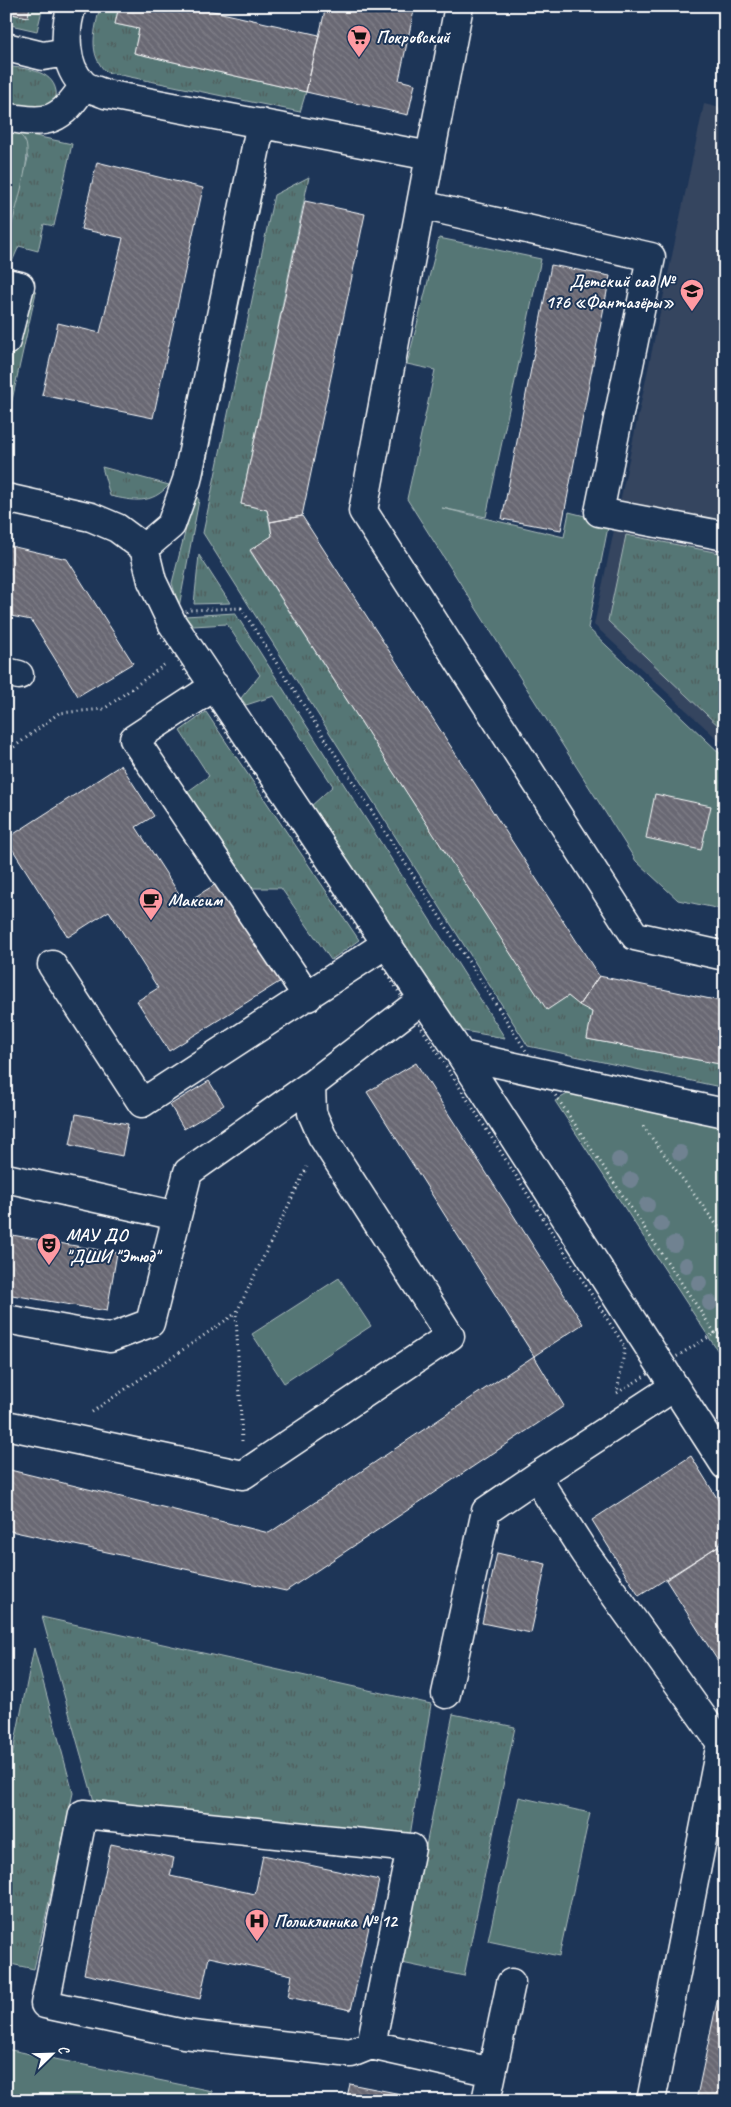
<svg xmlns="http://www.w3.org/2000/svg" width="731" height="2107" font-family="Caveat,sans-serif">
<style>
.built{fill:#34445f}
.grass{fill:url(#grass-tufts);stroke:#aababa}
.green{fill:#547675;stroke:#aababa}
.building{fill:url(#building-back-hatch);stroke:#fff}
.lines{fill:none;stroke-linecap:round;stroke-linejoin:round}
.minor-casing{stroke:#fff;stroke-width:31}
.path{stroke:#fff;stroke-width:3;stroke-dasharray:1 4;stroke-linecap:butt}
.minor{stroke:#1d3557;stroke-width:28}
.tree{fill:#6f8291}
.labels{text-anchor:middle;stroke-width:4;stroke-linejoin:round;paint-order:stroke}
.poi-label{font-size:18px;font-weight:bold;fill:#fff;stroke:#1d3557;text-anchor:start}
</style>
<defs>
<pattern id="grass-tufts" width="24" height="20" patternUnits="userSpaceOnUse" patternTransform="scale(1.25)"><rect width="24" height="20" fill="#547675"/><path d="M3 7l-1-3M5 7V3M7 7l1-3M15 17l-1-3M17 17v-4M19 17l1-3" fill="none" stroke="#4f5d5c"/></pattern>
<pattern id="building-back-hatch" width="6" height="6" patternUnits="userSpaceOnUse" patternTransform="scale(1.25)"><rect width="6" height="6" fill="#696873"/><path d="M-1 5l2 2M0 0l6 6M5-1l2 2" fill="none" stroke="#807f88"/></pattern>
</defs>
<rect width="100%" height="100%" fill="#1d3557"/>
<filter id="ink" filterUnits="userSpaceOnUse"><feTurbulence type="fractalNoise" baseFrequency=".02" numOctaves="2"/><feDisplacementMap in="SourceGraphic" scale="10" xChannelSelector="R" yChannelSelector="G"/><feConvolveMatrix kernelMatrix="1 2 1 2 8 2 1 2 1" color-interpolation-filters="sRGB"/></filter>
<g filter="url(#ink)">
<!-- built -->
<path class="built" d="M704,104l21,5v637l-131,-121z"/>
<!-- grass -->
<path class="grass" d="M30,6h13l-6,25 -31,-7v-11l21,4z
M100,6h19l-4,18 24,5 -5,24 172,39 -6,20 -194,-40c-19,-19 -11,-42 -6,-66z
M6,66c18,3 46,3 50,25 1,8 -2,13 -7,18l-43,-1z
M17,132l55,12 -18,82 -10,-2 -6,27 -19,-5 -8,18 -5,3v-23l22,-86z
M309,177l-68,327 26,6 5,26 -22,15 297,458 21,-13 24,16 -5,27 138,26v23l-197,-42 -325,-513 71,-338z
M257,193l5,1 -58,280 -4,-1z
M30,292h6l-30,135v-43l20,-88z
M102,467l67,18c-18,20 -35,16 -59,11z
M195,494l4,6 -20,107 -7,-24z
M626,535l99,19v178l-117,-111z
M199,555l31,48 -36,1z
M235,613l270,425 -47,-8 -148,-223 23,-21 -59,-90 -28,9 -5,-7 19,-23 -33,-51 -34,2 -8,-10z
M206,712l153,228 -28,20 -50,-72h-28l-66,-96 22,-16 -29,-45z
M42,1617l389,87 -21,132 -316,-35z
M34,1648l39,145 -39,176 -28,-6v-177z
M453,1714l62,13 -51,249 -62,-13z"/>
<!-- green -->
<path class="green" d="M6,129c8,2 15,5 19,12 9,13 -14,85 -19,103z
M439,238l102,21 -55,258 -44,-9 122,29 5,-25 40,10 -21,106 137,130v152l-47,-10 -42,-39 -229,-362 28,-129 -28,-6z
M571,1092l154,31v239l-170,-261z
M339,1278l32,48 -87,57 -32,-49z
M519,1797l71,16 -31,143 -71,-15z
M6,2049l206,42 -2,10h-204z"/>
<!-- building -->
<path class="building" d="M6,6h24l-2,11 -22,-4z
M119,6h72l128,29 -13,57 -172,-39 5,-24 -24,-5z
M326,6h89l-16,74 16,4 -7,31 -102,-23z
M97,162l106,26 -50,230 -111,-23 16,-72 42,10 23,-95 -42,-9z
M305,201l60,13 -63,302 -32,6 -3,-12 -26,-6z
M551,265l59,11 -49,254 -59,-11z
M302,516l297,460 -20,29 -11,-9 -21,14 -297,-460 22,-14 -2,-14z
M6,545l61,14 66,104 -55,33 -47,-76 -25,-5z
M121,765l33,51 -18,11 49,76 36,-22 63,98 -115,72 -32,-50 21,-13 -49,-77 -41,26 -62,-98z
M655,794l56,12 -10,44 -55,-12z
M599,976l126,26v63l-138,-26 5,-27 -13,-7z
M416,1063l167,261 -49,32 -167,-264z
M209,1081l15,24 -40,24 -14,-24z
M76,1114l52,10 -6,32 -52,-11z
M6,1234l111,19 -10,58 -101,-17z
M534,1356l30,50 -278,185 -280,-61v-61l263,64z
M691,1456l34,55v23l-7,12 -79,50 -47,-76z
M718,1546l7,12v114l-59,-92z
M497,1553l49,11 -15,69 -49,-10z
M111,1844l63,14 -4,18 85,18 8,-39 116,25 -28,130 -63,-13 4,-22 -83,-18 -9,42 -116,-25z
M725,1964v137h-29z
M350,2084l51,10 -1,7h-54z"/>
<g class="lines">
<defs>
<path id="minor" d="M72,6c-8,23 -9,61 12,79 5,4 15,6 21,9l325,62 29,-150
M6,47l37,9 24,-4
M6,117c41,8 55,5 78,-32
M430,156l-67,355 272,425 90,20
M421,205l230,52 -52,255 126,24
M6,283l14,3 -14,55
M6,498l85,19 26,11 27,20 8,33 20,42 289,432 264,410
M144,548l27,-23 16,-45 74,-357
M6,672l13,3
M215,686l-81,53 174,258
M52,965l90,138 244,-159
M461,1055c88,19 175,40 264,58
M6,1178l171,38
M6,1319l104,19 40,-15 38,-151 123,-87 112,-86
M6,1425l237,50 207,-139 -128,-200 -10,-23 -1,-28
M446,1694l40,-183 50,-34
M371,2045l40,-197 -328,-34 -38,190 139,30 167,19 20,-8 121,27
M486,2101l25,-118
M651,2101l70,-358 -137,-191 -48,-75 138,-90"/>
</defs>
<!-- minor casing -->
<use href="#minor" class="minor-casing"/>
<!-- path -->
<path class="path" d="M241,608l298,463 176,262 -98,60 8,-46 -251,-394 -215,-321 30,-22z
M6,753l53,-40 45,-4 60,-44
M643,1126l82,110
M725,1335l-10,-2 10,15
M92,1412l143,-98
M242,1441l-6,-127 71,-147"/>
<!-- minor -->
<use href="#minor" class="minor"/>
</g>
<!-- trees -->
<g class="tree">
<circle cx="680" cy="1153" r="8"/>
<circle cx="619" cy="1160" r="8"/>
<circle cx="631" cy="1180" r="8"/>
<circle cx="647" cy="1205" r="8"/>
<circle cx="661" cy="1224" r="8"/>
<circle cx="674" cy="1244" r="8"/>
<circle cx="686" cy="1265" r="8"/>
<circle cx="699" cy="1283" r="8"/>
<circle cx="710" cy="1303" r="8"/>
</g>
</g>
<!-- icons -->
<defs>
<symbol id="supermarket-pin" viewBox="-11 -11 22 30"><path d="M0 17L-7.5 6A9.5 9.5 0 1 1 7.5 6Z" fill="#ff9aa2" stroke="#1d3557"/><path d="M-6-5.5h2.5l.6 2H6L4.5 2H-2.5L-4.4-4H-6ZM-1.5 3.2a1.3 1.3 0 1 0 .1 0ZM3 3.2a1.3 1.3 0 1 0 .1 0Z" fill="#111"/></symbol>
<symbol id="school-pin" viewBox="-11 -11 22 30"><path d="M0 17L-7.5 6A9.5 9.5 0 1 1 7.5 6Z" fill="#ff9aa2" stroke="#1d3557"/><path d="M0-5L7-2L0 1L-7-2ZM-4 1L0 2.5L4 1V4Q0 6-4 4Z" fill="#111"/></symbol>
<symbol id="cafe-pin" viewBox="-11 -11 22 30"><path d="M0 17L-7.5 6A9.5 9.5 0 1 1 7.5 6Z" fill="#ff9aa2" stroke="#1d3557"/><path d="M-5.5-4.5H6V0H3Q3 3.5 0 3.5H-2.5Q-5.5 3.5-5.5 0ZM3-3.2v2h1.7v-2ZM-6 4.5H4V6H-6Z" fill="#111"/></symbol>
<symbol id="theatre-pin" viewBox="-11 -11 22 30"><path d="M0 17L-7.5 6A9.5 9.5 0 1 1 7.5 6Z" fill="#ff9aa2" stroke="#1d3557"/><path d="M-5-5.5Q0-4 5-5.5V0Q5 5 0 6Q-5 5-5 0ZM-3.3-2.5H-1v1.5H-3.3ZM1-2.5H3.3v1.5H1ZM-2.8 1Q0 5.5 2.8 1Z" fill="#111"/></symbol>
<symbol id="hospital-pin" viewBox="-11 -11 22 30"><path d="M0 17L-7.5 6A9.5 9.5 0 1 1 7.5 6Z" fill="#ff9aa2" stroke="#1d3557"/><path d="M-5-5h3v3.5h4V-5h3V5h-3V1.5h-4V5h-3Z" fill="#111"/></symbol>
</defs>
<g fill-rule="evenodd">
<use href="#supermarket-pin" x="345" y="23" width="28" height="38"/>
<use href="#school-pin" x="678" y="277" width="28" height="38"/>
<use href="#cafe-pin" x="137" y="886" width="28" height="38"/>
<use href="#theatre-pin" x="35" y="1231" width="28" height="38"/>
<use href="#hospital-pin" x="243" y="1907" width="28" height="38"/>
</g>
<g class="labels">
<!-- poi labels -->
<g class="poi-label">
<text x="376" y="43">Покровский</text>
<text x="674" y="287" text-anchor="end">Детский сад №<tspan x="674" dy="21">176 «Фантазёры»</tspan></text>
<text x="168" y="906">Максим</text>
<text x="66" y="1241">МАУ ДО<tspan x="66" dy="21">"ДШИ "Этюд"</tspan></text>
<text x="274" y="1927">Поликлиника № 12</text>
</g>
</g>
<!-- margin -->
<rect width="731" height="2107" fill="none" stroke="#1d3557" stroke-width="25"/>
<rect x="12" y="12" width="706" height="2082" fill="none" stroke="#fff" stroke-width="2" filter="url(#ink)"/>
<!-- north arrow -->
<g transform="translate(52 2054) rotate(67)" stroke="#1d3557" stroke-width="4" paint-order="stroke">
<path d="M0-4L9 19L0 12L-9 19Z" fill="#ffffff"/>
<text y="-8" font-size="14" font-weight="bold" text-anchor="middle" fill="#ffffff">С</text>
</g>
</svg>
